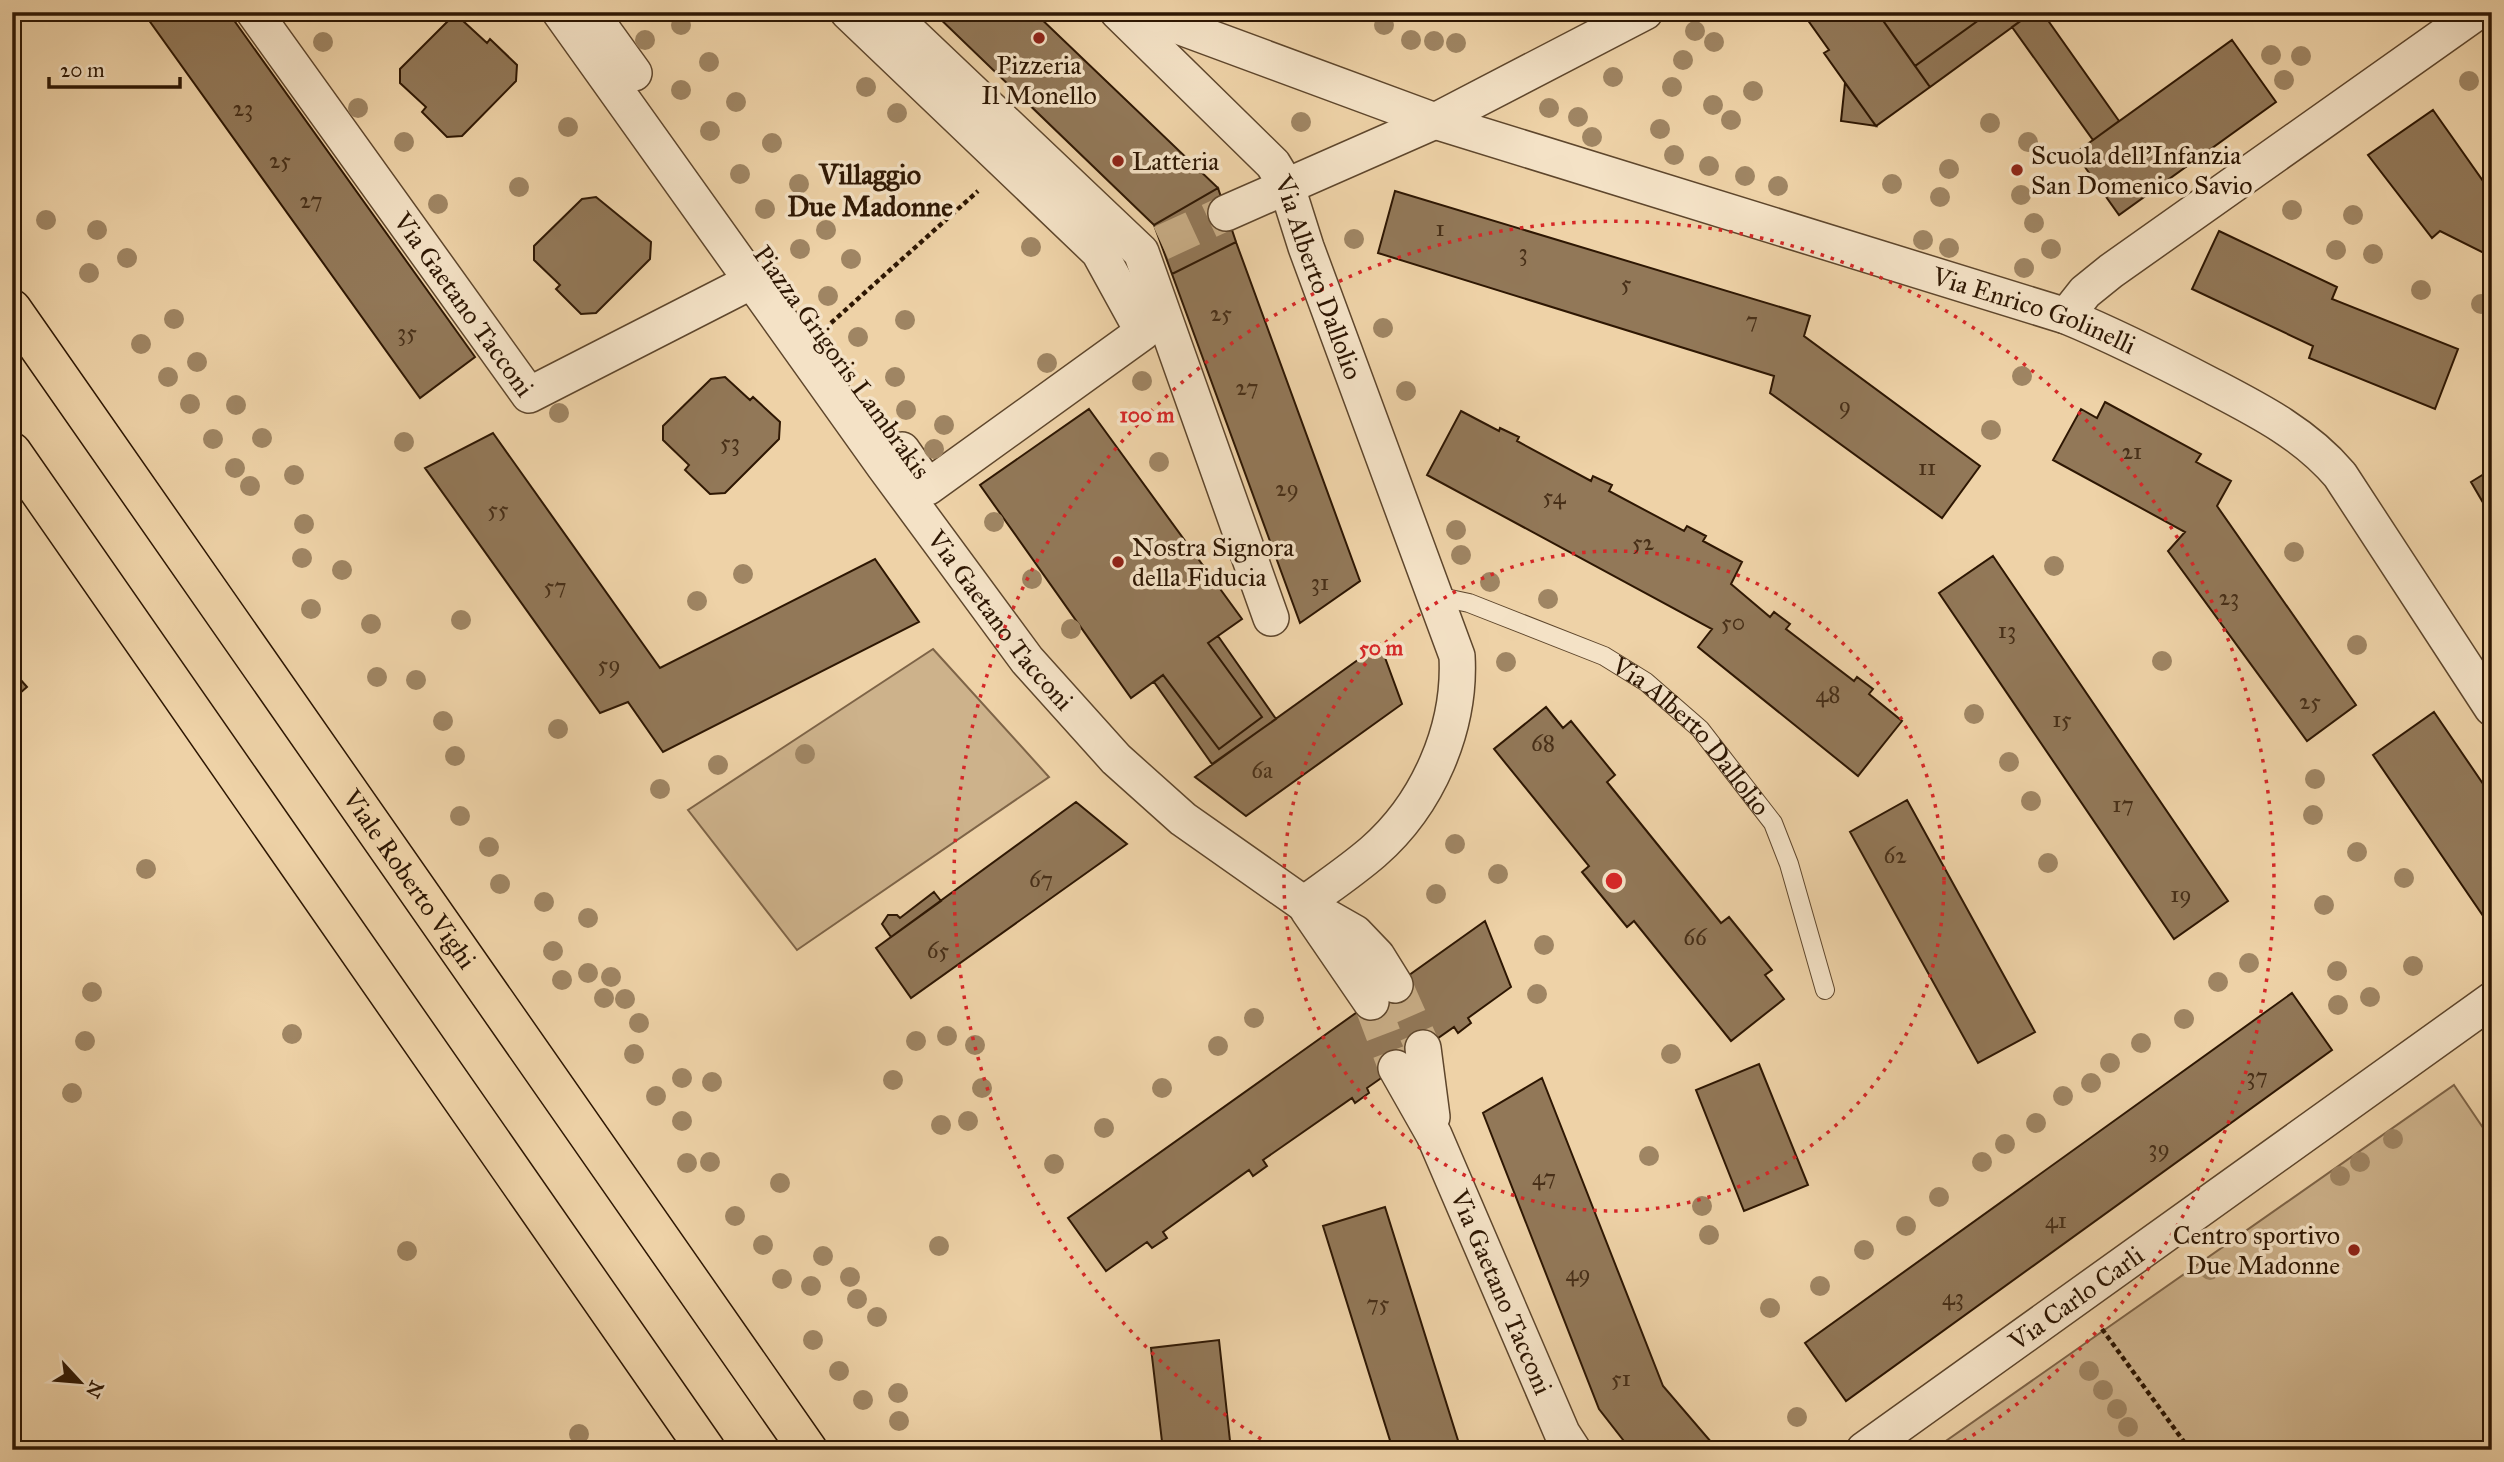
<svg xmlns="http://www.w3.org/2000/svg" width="2504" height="1462" font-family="'IM FELL Great Primer',serif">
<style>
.green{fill:#cdb28b;stroke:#7e6447;stroke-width:2}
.building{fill:#927858;stroke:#2e1703;stroke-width:2}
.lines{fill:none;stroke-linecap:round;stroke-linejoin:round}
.street-tunnel{stroke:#c8ad86;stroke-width:35;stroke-dasharray:35 18;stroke-linecap:butt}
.lane-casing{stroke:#5e462c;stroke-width:20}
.street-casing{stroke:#5e462c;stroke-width:38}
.primary-casing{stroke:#2e1703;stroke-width:41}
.path{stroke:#2e1703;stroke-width:4.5;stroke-dasharray:5 3.5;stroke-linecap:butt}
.lane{stroke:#f4e2c6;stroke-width:18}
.street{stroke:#f4e2c6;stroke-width:35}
.primary{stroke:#eed2a7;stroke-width:38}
.tree{fill:#9f8563}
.ring{fill:none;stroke:#d62828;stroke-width:3.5;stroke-dasharray:3.5 7}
.poi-dot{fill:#8f2418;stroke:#f4e2c6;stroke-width:2.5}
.labels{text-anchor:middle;stroke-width:7;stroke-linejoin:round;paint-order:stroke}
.number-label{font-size:23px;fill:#472f18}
.poi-label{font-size:26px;fill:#2e1703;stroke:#f4e2c6;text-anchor:start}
.street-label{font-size:26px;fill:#2e1703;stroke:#f4e2c6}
.neighbourhood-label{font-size:28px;font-weight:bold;fill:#2e1703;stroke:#f4e2c6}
.centre{fill:#d62828;stroke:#f4e2c6;stroke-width:3.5}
.ring-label{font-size:21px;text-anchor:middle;font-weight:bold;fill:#d62828;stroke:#f4e2c6;stroke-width:7;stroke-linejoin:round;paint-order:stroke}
</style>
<rect width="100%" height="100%" fill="#eed2a7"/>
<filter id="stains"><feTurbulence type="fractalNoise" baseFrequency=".00286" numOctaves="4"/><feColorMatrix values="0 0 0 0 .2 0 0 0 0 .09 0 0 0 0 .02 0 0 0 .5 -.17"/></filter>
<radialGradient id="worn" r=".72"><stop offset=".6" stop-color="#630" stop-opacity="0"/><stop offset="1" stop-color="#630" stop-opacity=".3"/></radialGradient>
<!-- green -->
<path class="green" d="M933,649l116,128 -252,173 -109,-140z
M2454,1085l38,56v309h-559z"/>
<!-- building -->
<path class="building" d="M143,12h85l247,345 -55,41z
M933,12h101l184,176 -64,37z
M1802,12h75l53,75 -54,39 -52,-73 5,-3z
M1877,12h113l-75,54z
M1990,12h43l-103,75 -15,-21z
M2033,12h9l77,109 -26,19 -81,-113z
M462,20l25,23 3,-4 27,26 -1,16 -54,55 -15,1 -25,-25 4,-5 -26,-24v-14l48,-48z
M2232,40l44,62 -157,113 -44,-62z
M1845,83l31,43 -35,-5z
M2433,110l55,78 4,-3v72l-52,-26 -8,7 -64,-83z
M1218,188l18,54 -64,32 -18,-49z
M1395,191l415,125 -6,20 176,130 -38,52 -172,-125 4,-17 -396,-123z
M596,197l55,45 -1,17 -54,54 -15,1 -25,-25 4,-4 -26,-25v-14l48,-47z
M2219,231l118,56 -5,12 126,50 -23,60 -126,-51 4,-12 -121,-57z
M1236,242l124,339 -60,42 -128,-349z
M725,377l25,23 3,-3 27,25 -1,17 -54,54 -15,1 -25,-24 4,-5 -26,-25v-14l48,-47z
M2105,402l96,52 -5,8 35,19 -14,25 139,199 -49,36 -139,-190 17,-19 -132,-72 28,-51 16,9z
M1089,409l153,210 -34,24 54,74 -43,32 -56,-74 -32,23 -151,-213z
M1461,411l38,20 1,-3 19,9 -2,4 74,40 2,-5 19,9 -3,6 75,40 3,-5 19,10 -3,5 39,21 -11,22 39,33 4,-5 16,12 -4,5 68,52 3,-4 16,12 -4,5 33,27 -44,55 -160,-129 14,-18 -285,-154z
M493,433l167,235 215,-109 44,63 -256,130 -35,-50 -28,11 -175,-245z
M2492,469v49l-21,-36z
M1993,556l235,345 -54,38 -235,-346z
M1218,636l58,83 -64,45 -58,-82 9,-7 56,74 43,-32 -54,-74z
M1380,644l22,60 -156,112 -51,-39z
M12,670l15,17 -15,13z
M1546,707l17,21 8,-7 44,54 -8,7 114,141 8,-6 43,53 -7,5 19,24 -53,42 -97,-120 -7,6 -45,-55 7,-6 -95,-117z
M2434,712l58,85v132l-119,-174z
M1907,800l128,232 -57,31 -128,-231z
M1076,802l51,42 -216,154 -35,-50z
M934,892l7,9 -50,36 -9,-13 6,-9h9l3,3z
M1485,921l26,66 -43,31 3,5 -13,10 -4,-6 -87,61 2,5 -14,10 -3,-5 -89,62 4,6 -14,10 -4,-6 -86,62 4,6 -15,10 -5,-6 -41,29 -38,-53z
M2292,993l40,57 -486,351 -41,-58z
M1759,1064l49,121 -64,26 -48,-121z
M1542,1078l121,308 55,64h-87l-32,-41 -116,-296z
M1385,1207l76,243h-68l-70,-224z
M1219,1340l12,110h-68l-12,-102z"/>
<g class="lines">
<!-- street-tunnel -->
<path class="street-tunnel" d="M1161,243l65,-30
M1395,985l28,63
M1371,1002l25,66"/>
<defs>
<g id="lane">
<path id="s1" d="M1436,596l33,7 135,53 42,26 54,47 73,94 16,41 36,126"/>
</g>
<g id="street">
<path id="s2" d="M254,12l275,383 223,-114"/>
<path id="s3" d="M560,12l324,454 143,194 89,99 67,60 121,85 51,29 22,23 18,29"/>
<path d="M590,12l44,61"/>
<path d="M848,12l251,240 44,80 -215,155 -26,-37"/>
<path d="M888,12l253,240 130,366"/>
<path id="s4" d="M1118,12l155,152 14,23 19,60 151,409c4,72 -29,148 -84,196 -22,19 -46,35 -69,52"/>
<path id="s5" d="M1140,12l295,109 631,195c51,21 98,45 146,70 48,25 93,48 128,89l152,233"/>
<path d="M1226,213l209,-92 210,-109"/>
<path d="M2066,316l19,-24 26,-21 366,-259"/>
<path d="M1308,910l63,92"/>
<path d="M1423,1048l9,69"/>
<path id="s6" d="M1396,1068l38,67 128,298 11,17"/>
<path id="s7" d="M1864,1450l628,-450"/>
</g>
<g id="primary">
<path id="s8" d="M12,309l796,1141"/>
<path d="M12,452l694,998"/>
</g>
</defs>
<!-- lane casing -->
<use href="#lane" class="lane-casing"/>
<!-- street casing -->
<use href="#street" class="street-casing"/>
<!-- primary casing -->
<use href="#primary" class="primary-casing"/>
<!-- path -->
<path class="path" d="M831,323l147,-132
M2102,1329l88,121"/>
<!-- lane -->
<use href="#lane" class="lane"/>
<!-- street -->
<use href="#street" class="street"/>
<!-- primary -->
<use href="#primary" class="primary"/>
</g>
<!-- trees -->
<g class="tree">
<circle cx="681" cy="25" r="10"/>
<circle cx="1384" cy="25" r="10"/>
<circle cx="1695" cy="31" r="10"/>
<circle cx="645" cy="40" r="10"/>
<circle cx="1411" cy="40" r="10"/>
<circle cx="1434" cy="41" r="10"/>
<circle cx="323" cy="42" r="10"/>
<circle cx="1714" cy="42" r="10"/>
<circle cx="1456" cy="43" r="10"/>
<circle cx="2271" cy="55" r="10"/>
<circle cx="2301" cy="56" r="10"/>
<circle cx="1683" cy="60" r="10"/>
<circle cx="709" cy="62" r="10"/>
<circle cx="1613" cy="77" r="10"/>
<circle cx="2284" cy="80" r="10"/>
<circle cx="2469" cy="81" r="10"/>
<circle cx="866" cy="87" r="10"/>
<circle cx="1672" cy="87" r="10"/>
<circle cx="681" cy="90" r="10"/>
<circle cx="1753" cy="91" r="10"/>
<circle cx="736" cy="102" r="10"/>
<circle cx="1713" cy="105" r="10"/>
<circle cx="358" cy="108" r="10"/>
<circle cx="1549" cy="108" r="10"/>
<circle cx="897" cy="113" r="10"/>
<circle cx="1578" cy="117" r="10"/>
<circle cx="1731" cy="120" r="10"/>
<circle cx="1301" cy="122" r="10"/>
<circle cx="1990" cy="123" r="10"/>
<circle cx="568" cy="127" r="10"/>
<circle cx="1660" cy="129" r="10"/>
<circle cx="710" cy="131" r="10"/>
<circle cx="1592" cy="137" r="10"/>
<circle cx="404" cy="142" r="10"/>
<circle cx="2028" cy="142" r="10"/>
<circle cx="772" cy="143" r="10"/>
<circle cx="1674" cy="155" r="10"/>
<circle cx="1709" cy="166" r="10"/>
<circle cx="1949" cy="169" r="10"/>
<circle cx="740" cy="174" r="10"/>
<circle cx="1745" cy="176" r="10"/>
<circle cx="799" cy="184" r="10"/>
<circle cx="1892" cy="184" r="10"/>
<circle cx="1778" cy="186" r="10"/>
<circle cx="519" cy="187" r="10"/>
<circle cx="2021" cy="195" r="10"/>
<circle cx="1940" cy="197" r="10"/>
<circle cx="438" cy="204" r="10"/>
<circle cx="765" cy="209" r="10"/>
<circle cx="2292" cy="210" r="10"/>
<circle cx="2353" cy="215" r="10"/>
<circle cx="46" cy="220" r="10"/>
<circle cx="2034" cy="223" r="10"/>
<circle cx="97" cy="230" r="10"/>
<circle cx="826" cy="230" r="10"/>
<circle cx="1354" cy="239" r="10"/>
<circle cx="1923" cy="240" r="10"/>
<circle cx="1031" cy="247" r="10"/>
<circle cx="1949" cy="248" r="10"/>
<circle cx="800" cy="249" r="10"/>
<circle cx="2051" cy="249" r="10"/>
<circle cx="2336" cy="250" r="10"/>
<circle cx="2373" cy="254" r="10"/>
<circle cx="127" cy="258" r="10"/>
<circle cx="851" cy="259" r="10"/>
<circle cx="2024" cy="268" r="10"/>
<circle cx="89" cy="273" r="10"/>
<circle cx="2421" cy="290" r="10"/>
<circle cx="828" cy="296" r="10"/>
<circle cx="2481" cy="304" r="10"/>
<circle cx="174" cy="319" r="10"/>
<circle cx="905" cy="320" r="10"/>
<circle cx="1383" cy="328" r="10"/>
<circle cx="858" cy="337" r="10"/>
<circle cx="141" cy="344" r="10"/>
<circle cx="197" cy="362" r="10"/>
<circle cx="1047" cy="363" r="10"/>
<circle cx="2022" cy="376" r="10"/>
<circle cx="168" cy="377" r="10"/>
<circle cx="895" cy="377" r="10"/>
<circle cx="1142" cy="381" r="10"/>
<circle cx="1406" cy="391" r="10"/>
<circle cx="190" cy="404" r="10"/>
<circle cx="236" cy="405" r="10"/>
<circle cx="906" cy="410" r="10"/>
<circle cx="559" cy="413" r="10"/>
<circle cx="944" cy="425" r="10"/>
<circle cx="1991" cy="430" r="10"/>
<circle cx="262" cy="438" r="10"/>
<circle cx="213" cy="439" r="10"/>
<circle cx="404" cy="442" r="10"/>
<circle cx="934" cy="449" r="10"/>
<circle cx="1159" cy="462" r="10"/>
<circle cx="235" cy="468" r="10"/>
<circle cx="294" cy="475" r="10"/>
<circle cx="250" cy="486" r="10"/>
<circle cx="994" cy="522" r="10"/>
<circle cx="304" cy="524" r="10"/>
<circle cx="1456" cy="530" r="10"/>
<circle cx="2294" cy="552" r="10"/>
<circle cx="1461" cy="555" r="10"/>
<circle cx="302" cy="558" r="10"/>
<circle cx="2054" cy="566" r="10"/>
<circle cx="342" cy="570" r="10"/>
<circle cx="743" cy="574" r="10"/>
<circle cx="1032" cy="579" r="10"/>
<circle cx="1490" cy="582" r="10"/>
<circle cx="1548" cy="599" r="10"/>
<circle cx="697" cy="601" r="10"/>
<circle cx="311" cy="609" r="10"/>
<circle cx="461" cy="620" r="10"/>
<circle cx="371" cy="624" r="10"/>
<circle cx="1071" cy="629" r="10"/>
<circle cx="2357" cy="645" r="10"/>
<circle cx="2162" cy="661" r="10"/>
<circle cx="1506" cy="662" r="10"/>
<circle cx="377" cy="677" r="10"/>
<circle cx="416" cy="680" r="10"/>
<circle cx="1974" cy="714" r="10"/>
<circle cx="443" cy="721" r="10"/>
<circle cx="558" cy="729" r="10"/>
<circle cx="805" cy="754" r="10"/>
<circle cx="455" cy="756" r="10"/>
<circle cx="2009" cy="762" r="10"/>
<circle cx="718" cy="765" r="10"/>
<circle cx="2315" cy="779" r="10"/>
<circle cx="660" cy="789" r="10"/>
<circle cx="2031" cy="801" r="10"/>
<circle cx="2313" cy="815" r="10"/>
<circle cx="460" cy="816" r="10"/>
<circle cx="1455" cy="844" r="10"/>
<circle cx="489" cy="847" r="10"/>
<circle cx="2357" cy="852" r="10"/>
<circle cx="2048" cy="863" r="10"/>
<circle cx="146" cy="869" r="10"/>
<circle cx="1498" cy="874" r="10"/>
<circle cx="2404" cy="878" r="10"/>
<circle cx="500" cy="884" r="10"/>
<circle cx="1436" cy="894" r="10"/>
<circle cx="544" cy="902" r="10"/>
<circle cx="2324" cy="905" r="10"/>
<circle cx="588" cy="918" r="10"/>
<circle cx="1544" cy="945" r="10"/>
<circle cx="553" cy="951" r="10"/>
<circle cx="2249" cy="963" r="10"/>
<circle cx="2413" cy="966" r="10"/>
<circle cx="2337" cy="971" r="10"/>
<circle cx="588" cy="973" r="10"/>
<circle cx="611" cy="977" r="10"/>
<circle cx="562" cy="980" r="10"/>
<circle cx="2218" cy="982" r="10"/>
<circle cx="92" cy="992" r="10"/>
<circle cx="1537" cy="994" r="10"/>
<circle cx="2370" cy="997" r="10"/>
<circle cx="604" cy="998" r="10"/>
<circle cx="625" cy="999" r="10"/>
<circle cx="2338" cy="1005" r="10"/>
<circle cx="1254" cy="1018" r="10"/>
<circle cx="2184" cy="1019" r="10"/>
<circle cx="639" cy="1023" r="10"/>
<circle cx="292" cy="1034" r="10"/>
<circle cx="947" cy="1036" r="10"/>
<circle cx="85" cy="1041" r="10"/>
<circle cx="916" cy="1041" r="10"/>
<circle cx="2141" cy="1043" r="10"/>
<circle cx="975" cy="1045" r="10"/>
<circle cx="1218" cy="1046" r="10"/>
<circle cx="634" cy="1054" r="10"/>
<circle cx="1671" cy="1054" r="10"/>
<circle cx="2110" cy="1063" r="10"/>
<circle cx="682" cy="1078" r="10"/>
<circle cx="893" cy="1080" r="10"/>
<circle cx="712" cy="1082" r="10"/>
<circle cx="2091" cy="1083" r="10"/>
<circle cx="982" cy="1088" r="10"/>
<circle cx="1162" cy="1088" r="10"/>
<circle cx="72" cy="1093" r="10"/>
<circle cx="656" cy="1096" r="10"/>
<circle cx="2063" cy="1096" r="10"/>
<circle cx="682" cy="1121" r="10"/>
<circle cx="968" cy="1121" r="10"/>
<circle cx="2036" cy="1123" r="10"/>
<circle cx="941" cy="1125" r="10"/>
<circle cx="1104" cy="1128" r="10"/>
<circle cx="2393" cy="1139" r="10"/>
<circle cx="2005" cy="1144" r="10"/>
<circle cx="1649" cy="1156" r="10"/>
<circle cx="710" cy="1162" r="10"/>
<circle cx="1982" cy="1162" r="10"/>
<circle cx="2360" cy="1162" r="10"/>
<circle cx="687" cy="1163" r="10"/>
<circle cx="1054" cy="1164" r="10"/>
<circle cx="2340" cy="1176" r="10"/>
<circle cx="780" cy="1183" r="10"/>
<circle cx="1939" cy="1197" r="10"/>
<circle cx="1702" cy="1206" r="10"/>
<circle cx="735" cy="1216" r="10"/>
<circle cx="1906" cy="1226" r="10"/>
<circle cx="1709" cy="1235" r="10"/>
<circle cx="763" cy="1245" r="10"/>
<circle cx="939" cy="1246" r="10"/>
<circle cx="1864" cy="1250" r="10"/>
<circle cx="407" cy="1251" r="10"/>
<circle cx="823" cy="1256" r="10"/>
<circle cx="2210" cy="1270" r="10"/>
<circle cx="850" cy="1277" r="10"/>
<circle cx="782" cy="1279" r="10"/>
<circle cx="811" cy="1286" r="10"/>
<circle cx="1820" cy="1286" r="10"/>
<circle cx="857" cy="1299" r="10"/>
<circle cx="1770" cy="1308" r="10"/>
<circle cx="877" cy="1317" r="10"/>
<circle cx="813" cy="1340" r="10"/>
<circle cx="839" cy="1371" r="10"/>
<circle cx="2089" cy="1371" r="10"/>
<circle cx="2103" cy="1390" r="10"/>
<circle cx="898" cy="1393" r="10"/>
<circle cx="863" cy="1400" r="10"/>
<circle cx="2117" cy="1409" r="10"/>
<circle cx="1797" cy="1417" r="10"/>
<circle cx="899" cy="1421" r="10"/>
<circle cx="2128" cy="1427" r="10"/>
<circle cx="579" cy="1434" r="10"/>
</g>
<!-- distance rings -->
<g class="ring">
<circle cx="1614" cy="881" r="330"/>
<path d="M1279 1450A660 660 0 1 1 1949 1450"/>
</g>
<!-- markers -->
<g class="poi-dot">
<circle cx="1039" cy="38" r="7"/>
<circle cx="1118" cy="161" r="7"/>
<circle cx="2017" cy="170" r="7"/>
<circle cx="1118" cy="562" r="7"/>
<circle cx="2354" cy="1250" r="7"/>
</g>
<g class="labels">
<!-- number labels -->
<g class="number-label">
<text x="243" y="116">23</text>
<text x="280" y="168">25</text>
<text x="311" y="208">27</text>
<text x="1440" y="236">1</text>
<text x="1523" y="260">3</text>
<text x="1626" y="291">5</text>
<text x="1221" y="321">25</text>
<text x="1752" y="328">7</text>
<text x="407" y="340">35</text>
<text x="1247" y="395">27</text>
<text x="1845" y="413">9</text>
<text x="730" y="450">53</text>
<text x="2132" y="459">21</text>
<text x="1927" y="475">11</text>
<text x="1287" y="496">29</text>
<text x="1554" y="504">54</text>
<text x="498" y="517">55</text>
<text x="1643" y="550">52</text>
<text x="1320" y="590">31</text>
<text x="555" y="594">57</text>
<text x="2229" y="605">23</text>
<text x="1733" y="630">50</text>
<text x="2007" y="638">13</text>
<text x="609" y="672">59</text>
<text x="1828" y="702">48</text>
<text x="2310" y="709">25</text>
<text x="2062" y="727">15</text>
<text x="1543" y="751">68</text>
<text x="1262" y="778">6a</text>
<text x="2123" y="812">17</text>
<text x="1895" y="863">62</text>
<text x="1041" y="887">67</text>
<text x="2181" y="902">19</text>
<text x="1695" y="945">66</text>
<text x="938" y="958">65</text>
<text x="2257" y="1084">37</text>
<text x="2159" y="1156">39</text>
<text x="1544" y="1185">47</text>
<text x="2056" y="1228">41</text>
<text x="1578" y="1281">49</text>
<text x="1953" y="1305">43</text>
<text x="1378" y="1311">75</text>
<text x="1621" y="1386">51</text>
</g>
<!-- poi labels -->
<g class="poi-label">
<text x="1039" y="74" text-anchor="middle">Pizzeria<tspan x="1039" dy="30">Il Monello</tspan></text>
<text x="2031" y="164">Scuola dell'Infanzia<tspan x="2031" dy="30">San Domenico Savio</tspan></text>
<text x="1132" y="170">Latteria</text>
<text x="1132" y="556">Nostra Signora<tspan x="1132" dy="30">della Fiducia</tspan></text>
<text x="2340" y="1244" text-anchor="end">Centro sportivo<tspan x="2340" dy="30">Due Madonne</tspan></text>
</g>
<!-- street labels -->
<g class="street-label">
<text dy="9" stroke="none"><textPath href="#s4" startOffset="340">Via Alberto Dallolio</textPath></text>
<text dy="9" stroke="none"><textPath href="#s2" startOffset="360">Via Gaetano Tacconi</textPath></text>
<text dy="9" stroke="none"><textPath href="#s5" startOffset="943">Via Enrico Golinelli</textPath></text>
<text transform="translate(842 362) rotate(54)" y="9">Piazza Grigoris Lambrakis</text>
<text dy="9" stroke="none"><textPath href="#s3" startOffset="751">Via Gaetano Tacconi</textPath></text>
<text dy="9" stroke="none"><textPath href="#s1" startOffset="298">Via Alberto Dallolio</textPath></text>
<text dy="9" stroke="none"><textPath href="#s8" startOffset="695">Viale Roberto Vighi</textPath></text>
<text dy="9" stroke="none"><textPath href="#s6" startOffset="248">Via Gaetano Tacconi</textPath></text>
<text dy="9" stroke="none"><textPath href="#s7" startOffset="261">Via Carlo Carli</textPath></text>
</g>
<!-- neighbourhood labels -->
<g class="neighbourhood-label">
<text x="870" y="184">Villaggio<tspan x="870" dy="32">Due Madonne</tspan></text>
</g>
</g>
<circle cx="1614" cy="881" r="10" class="centre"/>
<g class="ring-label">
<text x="1147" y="422">100 m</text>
<text x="1381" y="655">50 m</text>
</g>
<!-- margin -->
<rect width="2504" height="1462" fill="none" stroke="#eed2a7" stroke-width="42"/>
<rect x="14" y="14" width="2476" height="1434" fill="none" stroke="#2e1703" stroke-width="3.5"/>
<rect x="21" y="21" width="2462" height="1420" fill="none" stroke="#2e1703" stroke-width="2"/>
<!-- north arrow -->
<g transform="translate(80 1382) rotate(116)" stroke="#f4e2c6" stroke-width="5" paint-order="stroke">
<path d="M0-5L12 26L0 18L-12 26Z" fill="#2e1703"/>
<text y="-10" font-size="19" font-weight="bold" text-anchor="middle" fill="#2e1703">N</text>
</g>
<!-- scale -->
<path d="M49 77v10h131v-10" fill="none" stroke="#2e1703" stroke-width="3.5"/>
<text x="60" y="77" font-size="21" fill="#2e1703" stroke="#f4e2c6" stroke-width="5" paint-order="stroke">20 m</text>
<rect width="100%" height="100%" filter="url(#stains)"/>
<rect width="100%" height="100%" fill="url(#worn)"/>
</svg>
